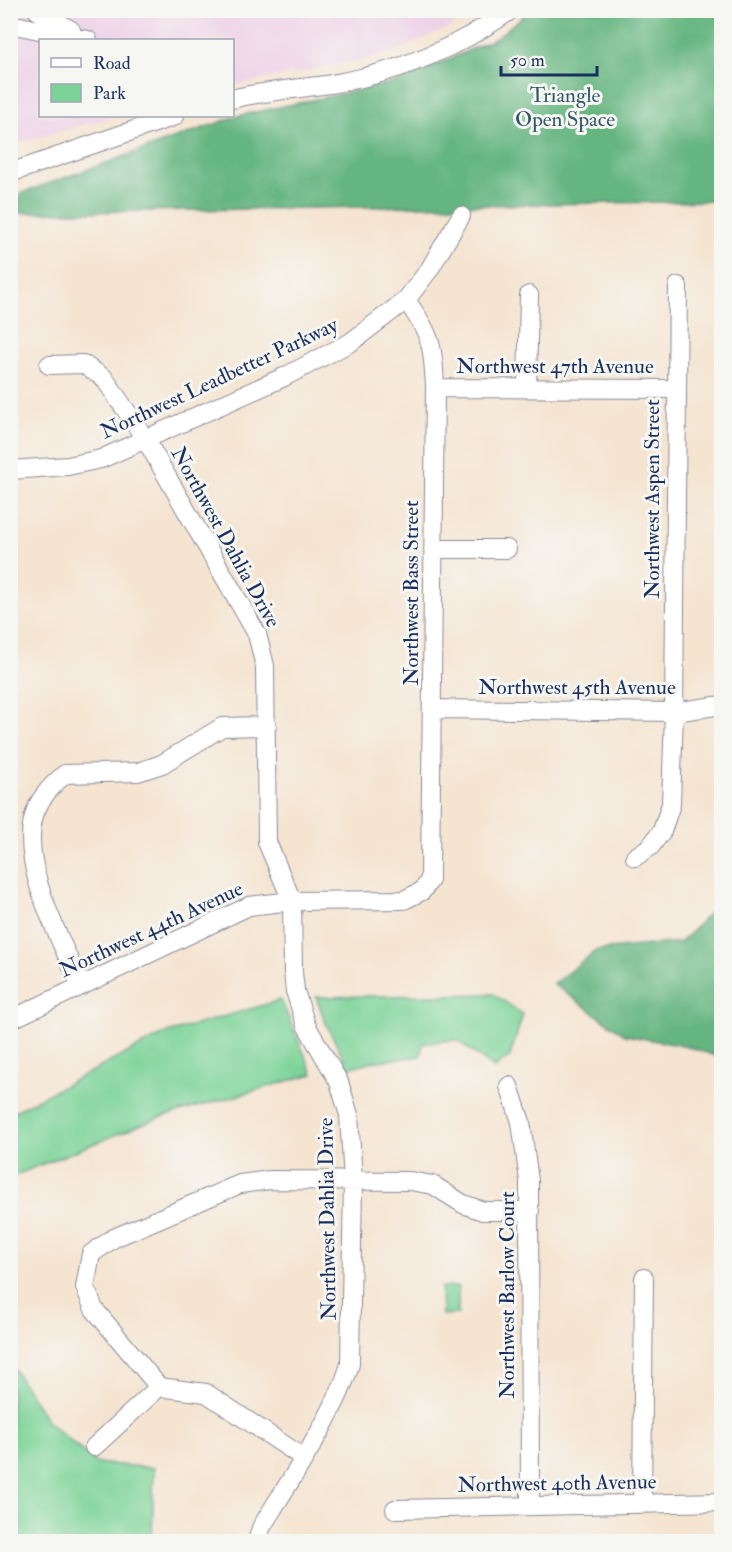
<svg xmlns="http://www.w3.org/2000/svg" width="732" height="1552" font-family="'IM FELL Double Pica',serif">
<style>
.built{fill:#eed0e7}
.green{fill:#7cd397;stroke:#4c817a;stroke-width:1.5}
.forest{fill:#65b580;stroke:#40726f;stroke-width:1.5}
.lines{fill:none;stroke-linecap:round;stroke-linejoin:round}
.minor-casing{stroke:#888a97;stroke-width:20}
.minor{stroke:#fff;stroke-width:18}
.labels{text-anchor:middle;stroke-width:6;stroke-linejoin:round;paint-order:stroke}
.park-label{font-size:21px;fill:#33586c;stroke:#f6f6f2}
.street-label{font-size:21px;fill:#1b2f5e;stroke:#f6f6f2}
</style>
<rect width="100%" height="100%" fill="#f6f6f2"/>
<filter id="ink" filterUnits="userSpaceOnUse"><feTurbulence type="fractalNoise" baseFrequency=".0167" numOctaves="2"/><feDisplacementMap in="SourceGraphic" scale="12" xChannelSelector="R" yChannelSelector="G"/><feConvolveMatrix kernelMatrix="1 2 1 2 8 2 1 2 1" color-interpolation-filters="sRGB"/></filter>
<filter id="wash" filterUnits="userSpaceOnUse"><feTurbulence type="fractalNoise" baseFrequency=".008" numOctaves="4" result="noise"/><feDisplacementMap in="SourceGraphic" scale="24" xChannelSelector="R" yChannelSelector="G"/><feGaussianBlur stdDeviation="1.35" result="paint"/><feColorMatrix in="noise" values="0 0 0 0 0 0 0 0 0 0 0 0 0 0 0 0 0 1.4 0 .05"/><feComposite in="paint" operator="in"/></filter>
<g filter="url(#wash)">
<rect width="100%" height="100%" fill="#f5e4d0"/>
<!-- built -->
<path class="built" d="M11,11h474l-93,42 -159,33 -1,-46h-192v76h77l-106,29z"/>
<!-- green -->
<path class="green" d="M493,994l30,20 -13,42 -16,12 -37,-28 -34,3 -2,13 -52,6 -20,6 -22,-42 -11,-29z
M281,1000l32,74 -155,44 -147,59v-64l153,-79z
M441,1287h17v27l-16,1z
M11,1365l37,57 48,41 58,5 -2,73h-141z"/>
<!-- forest -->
<path class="forest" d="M529,11h192v190l-704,12 2,-19 218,-78 164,-35 95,-43z
M721,905v153l-32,-11 -64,-12 -72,-51 44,-34 84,-8 35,-36z"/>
</g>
<g filter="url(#ink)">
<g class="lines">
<defs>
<path id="minor" d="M37,10l34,20
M10,24l78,16
M232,99c35,-9 70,-10 105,-16 63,-11 121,-36 174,-73
M10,173l165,-57
M49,365l34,-1 21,14 42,62 111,194 8,32 2,176 25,59 1,71 2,19 11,34 33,57 10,33 4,66 -3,183c-15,52 -61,117 -89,164l-4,14
M435,388l240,1
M527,388l2,-93
M10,470l58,-4 33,-7 183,-82 67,-35 55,-42 23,-30 32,-54
M433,549h74
M433,709l241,3 48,-7
M635,857l15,-10 12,-16 9,-27 3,-92 4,-426
M81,986c-20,-46 -65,-126 -45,-176 6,-15 17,-26 29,-36l73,-2 24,-8 60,-37 45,-1
M10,1020l239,-114 43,-5 112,-1 18,-9 8,-11 5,-492c-2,-43 -3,-52 -29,-88
M509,1086l12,36 8,59 1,325
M94,1447l65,-60
M304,1458l-98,-65 -47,-6 -65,-78 -9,-22 6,-33 23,-16 126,-54 30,-4 140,1 23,4 30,19 20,7h47
M642,1503l2,-225
M395,1509l327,-7"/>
</defs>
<!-- minor casing -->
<use href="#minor" class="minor-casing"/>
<!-- minor -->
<use href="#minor" class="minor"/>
</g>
</g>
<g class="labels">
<!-- park labels -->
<g class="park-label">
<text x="565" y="102">Triangle<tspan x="565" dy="24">Open Space</tspan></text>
</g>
<!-- street labels -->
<g class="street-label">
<text x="555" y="373">Northwest 47th Avenue</text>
<text transform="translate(219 378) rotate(-25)" y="7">Northwest Leadbetter Parkway</text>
<text transform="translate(652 499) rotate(-90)" y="7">Northwest Aspen Street</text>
<text transform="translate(226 537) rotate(61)" y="7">Northwest Dahlia Drive</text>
<text transform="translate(411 593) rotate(-90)" y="7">Northwest Bass Street</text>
<text x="577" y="694">Northwest 45th Avenue</text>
<text transform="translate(151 929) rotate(-25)" y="7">Northwest 44th Avenue</text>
<text transform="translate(327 1219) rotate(-91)" y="7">Northwest Dahlia Drive</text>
<text transform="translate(507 1295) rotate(-90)" y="7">Northwest Barlow Court</text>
<text transform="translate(557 1483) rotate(-1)" y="7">Northwest 40th Avenue</text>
</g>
</g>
<!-- margin -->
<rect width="732" height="1552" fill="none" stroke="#f6f6f2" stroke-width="36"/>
<!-- legend -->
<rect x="39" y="39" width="195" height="78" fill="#f6f6f2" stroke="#9ea6b7" stroke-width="1.5"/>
<rect x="51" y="58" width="30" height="9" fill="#ffffff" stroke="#9ea6b7" stroke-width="1.5"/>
<text x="93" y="69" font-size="18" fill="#1b2f5e">Road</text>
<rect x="51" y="84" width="30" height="18" fill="#7cd397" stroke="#9ea6b7" stroke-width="1.5"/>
<text x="93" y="99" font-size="18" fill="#1b2f5e">Park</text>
<!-- scale -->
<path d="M501 66v9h96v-9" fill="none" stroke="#1b2f5e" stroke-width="3"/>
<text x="510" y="66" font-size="18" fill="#1b2f5e" stroke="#f6f6f2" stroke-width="4.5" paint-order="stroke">50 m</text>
</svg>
